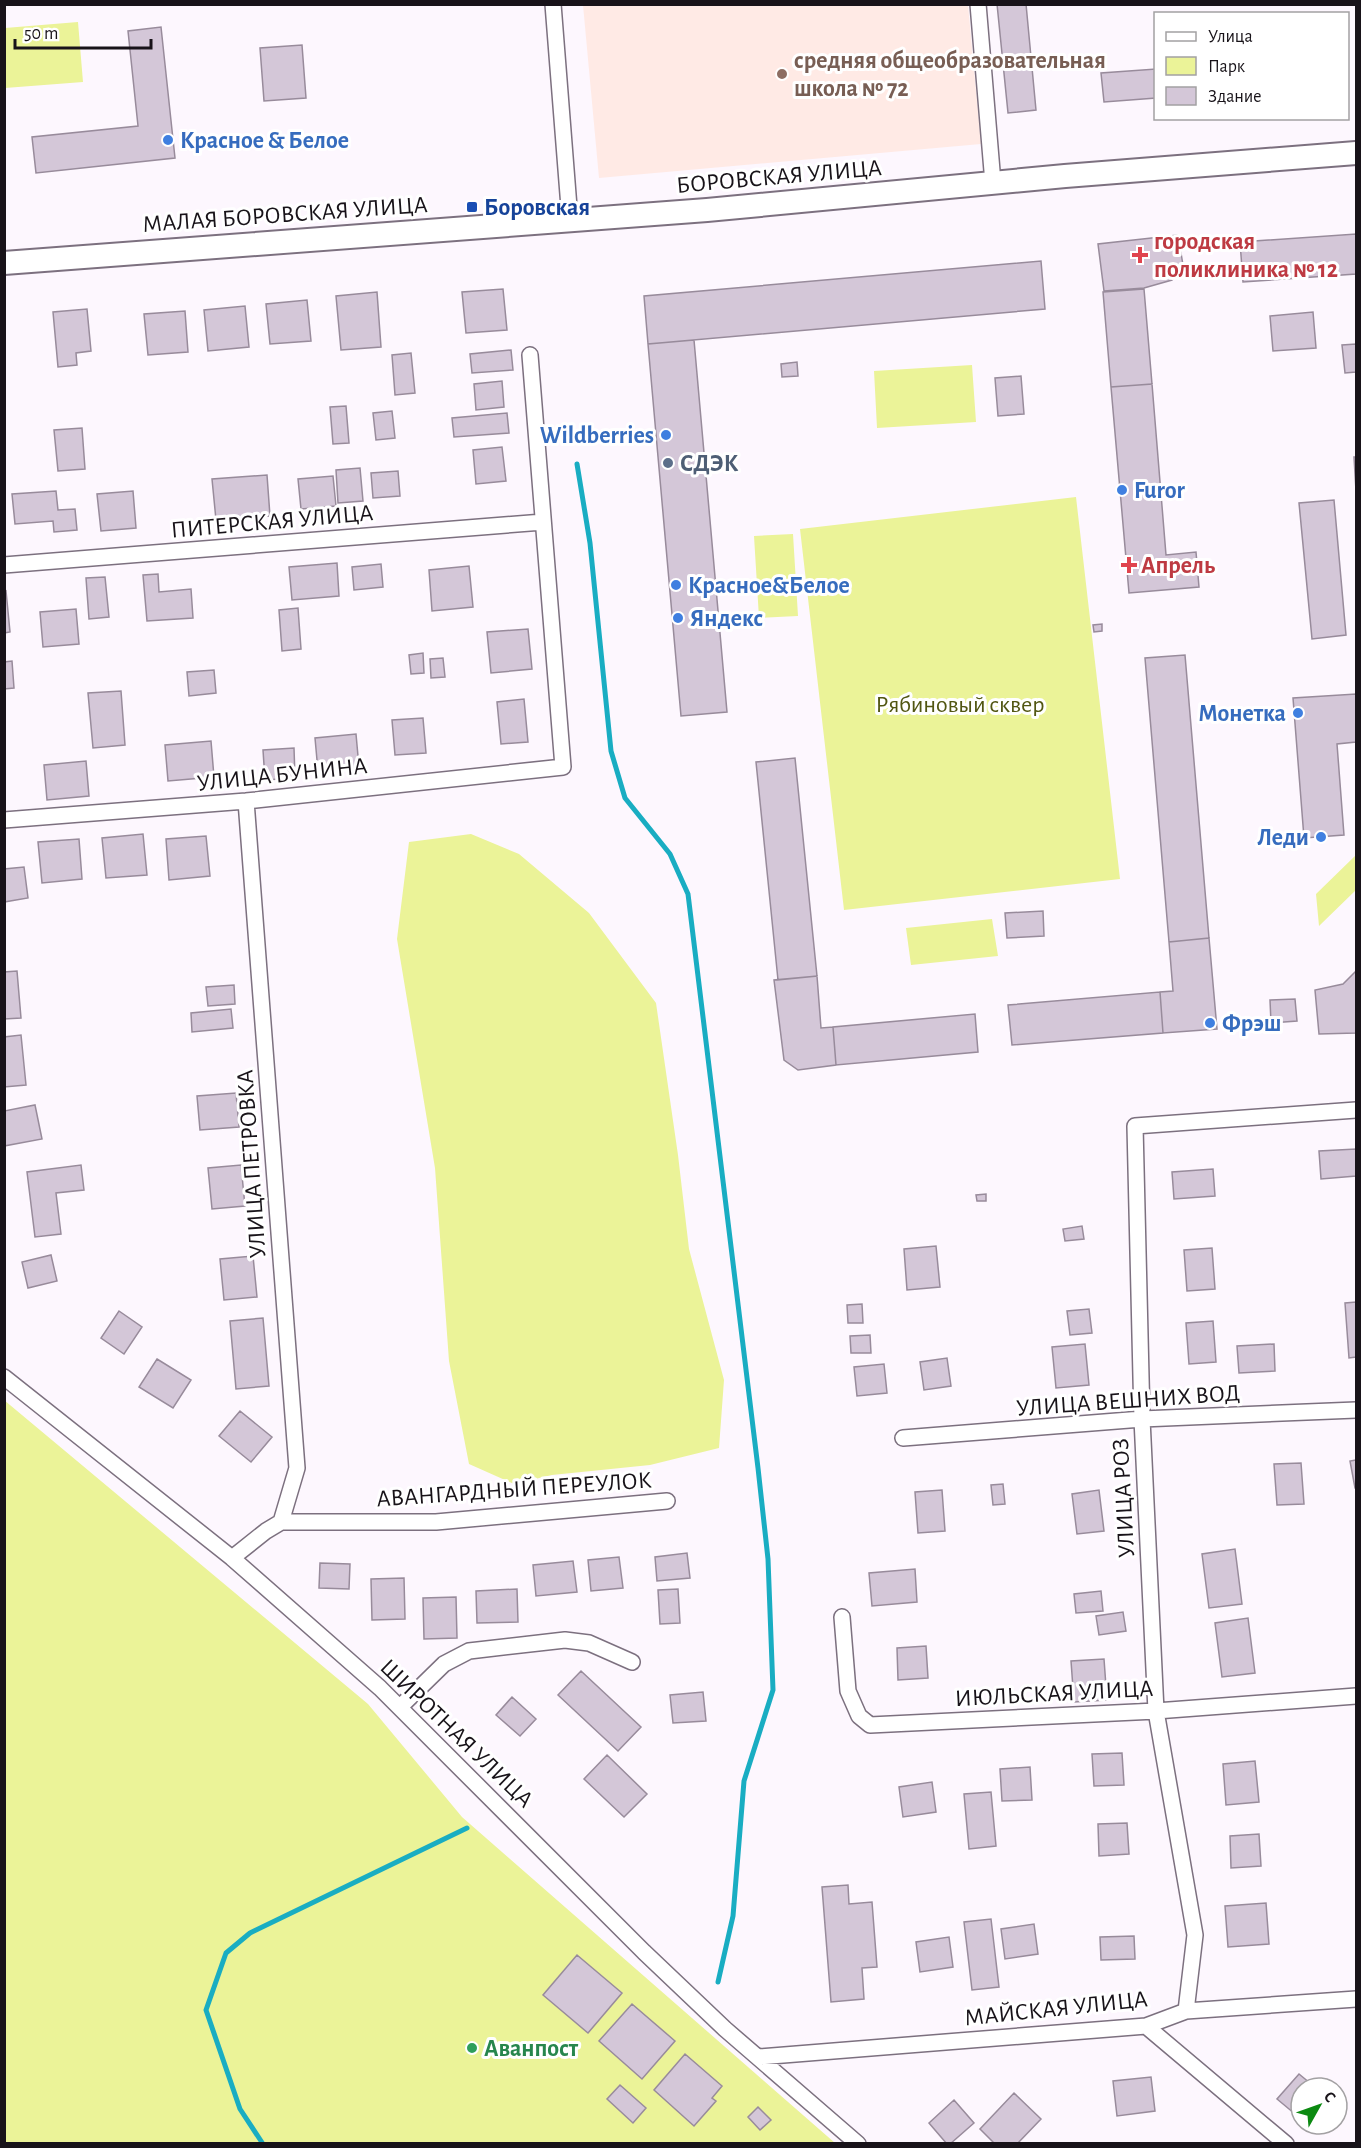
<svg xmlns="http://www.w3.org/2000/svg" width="1361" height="2148" font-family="'Alegreya Sans',sans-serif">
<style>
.education{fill:#ffeae5}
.green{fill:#ebf398}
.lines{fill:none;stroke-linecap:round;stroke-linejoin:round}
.stream{stroke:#19adc2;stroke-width:5}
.building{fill:#d4c7d8;stroke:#988b9b;stroke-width:1.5}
.street-casing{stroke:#7c707f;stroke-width:18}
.secondary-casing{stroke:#7c707f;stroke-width:26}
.street{stroke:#fff;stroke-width:15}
.secondary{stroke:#fff;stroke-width:22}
.education-dot{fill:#8d6e63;stroke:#fff;stroke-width:2}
.shop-dot{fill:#3f7fe0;stroke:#fff;stroke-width:2}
.transit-dot{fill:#1a4fb4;stroke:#fff;stroke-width:2}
.health-dot{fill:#e0444e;stroke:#fff;stroke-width:2}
.service-dot{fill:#5c6f8a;stroke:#fff;stroke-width:2}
.leisure-dot{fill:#2e9e5b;stroke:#fff;stroke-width:2}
.labels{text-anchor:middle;stroke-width:6;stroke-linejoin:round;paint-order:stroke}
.education-label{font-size:24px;font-weight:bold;fill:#785e54;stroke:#fff;text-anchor:start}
.shop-label{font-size:24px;font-weight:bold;fill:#366cbe;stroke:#fff;text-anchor:start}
.street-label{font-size:24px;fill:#181319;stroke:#fff}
.transit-label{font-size:24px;font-weight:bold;fill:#164399;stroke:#fff;text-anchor:start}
.health-label{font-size:24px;font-weight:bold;fill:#be3a42;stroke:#fff;text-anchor:start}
.service-label{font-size:24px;font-weight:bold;fill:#4e5e75;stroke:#fff;text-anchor:start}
.park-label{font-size:24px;fill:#515612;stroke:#fff}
.leisure-label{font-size:24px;font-weight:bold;fill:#27864d;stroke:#fff;text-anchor:start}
</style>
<rect width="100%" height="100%" fill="#fdf7fe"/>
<!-- education -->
<path class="education" d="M583,5h385l13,139 -382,34z"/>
<!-- green -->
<path class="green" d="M78,22l5,60 -78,6v-60z
M972,365l4,57 -99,6 -3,-57z
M1076,497l44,382 -276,31 -44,-381z
M793,534l5,82 -39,2 -5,-82z
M471,834l48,20 70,59 67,90 22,152 11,94 35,131 -5,68 -69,17 -98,10 -38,9 -45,-20 -20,-103 -14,-193 -38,-229 12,-97z
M1356,855v35l-37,36 -3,-32z
M992,919l6,37 -87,9 -5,-37z
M4,1400l364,304 94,113 373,326h-830z"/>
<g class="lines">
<!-- stream -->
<path class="stream" d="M577,464l13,79 21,208 14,47 45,56 18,40 70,574 10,91 5,131 -29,91 -11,135 -15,66
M263,2144l-23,-35 -34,-99 20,-57 24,-20 217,-105"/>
</g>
<!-- building -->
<path class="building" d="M997,4h29l10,106 -28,3z
M161,27l14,131 -139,15 -4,-36 106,-11 -10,-95z
M302,45l4,53 -42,3 -4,-53z
M1156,69v29l-52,4 -3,-29z
M1356,234v40l-113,8 -3,-40z
M1178,235l5,30 -11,15 -28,8 -40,3 -6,-47z
M1041,261l4,48 -397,35 -4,-48z
M503,289l4,41 -41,3 -4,-41z
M1144,289l8,95 -41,3 -8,-95z
M377,292l4,55 -40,3 -5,-54z
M307,300l4,41 -41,3 -4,-40z
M245,306l4,41 -41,4 -4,-41z
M87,309l4,42 -15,2 1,12 -19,2 -5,-55z
M185,311l3,41 -40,3 -4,-41z
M1313,312l3,36 -43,3 -3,-35z
M694,340l33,372 -46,4 -33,-372z
M1356,344v28l-11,1 -3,-28z
M511,350l2,20 -41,3 -2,-19z
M411,353l4,40 -20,2 -3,-40z
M797,362l1,14 -16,1 -1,-13z
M1021,376l3,38 -26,2 -3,-38z
M502,381l2,26 -28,3 -2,-26z
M1152,384l14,171 30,-3 3,35 -70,6 -18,-206z
M346,406l3,37 -16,1 -3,-37z
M392,411l3,27 -19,2 -3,-27z
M507,413l2,20 -55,4 -2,-19z
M82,428l3,41 -27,2 -4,-41z
M502,447l4,34 -30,3 -3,-34z
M1354,457h2v34z
M360,468l3,33 -25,2 -2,-33z
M398,471l2,25 -27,2 -2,-25z
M267,475l3,41 -54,4 -4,-41z
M333,476l3,30 -35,3 -3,-30z
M56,491l2,19 17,-1 2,21 -23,2 -1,-11 -38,3 -3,-30z
M133,491l3,37 -35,3 -4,-37z
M1334,500l12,135 -34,4 -13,-136z
M337,563l2,33 -47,4 -3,-33z
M381,564l2,23 -29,3 -2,-23z
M469,566l4,41 -41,4 -3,-41z
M158,574l1,18 32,-3 2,29 -46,3 -4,-46z
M105,577l4,40 -20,2 -3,-41z
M6,591l4,41 -6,1v-41z
M298,608l3,41 -19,2 -3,-41z
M76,609l3,35 -36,3 -3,-35z
M1102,624v7l-8,1 -1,-7z
M528,629l4,40 -41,4 -4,-41z
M423,653l1,20 -13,1 -2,-19z
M1185,655l24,283 -40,4 -24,-284z
M443,658l2,19 -14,1 -1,-19z
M12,661l2,27 -10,1v-27z
M214,670l2,23 -27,3 -2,-24z
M121,691l4,54 -32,3 -5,-55z
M1356,694v48l-19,2 7,91 -40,3 -11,-140z
M524,699l4,43 -27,2 -4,-42z
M423,718l3,35 -31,2 -3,-35z
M356,734l3,33 -41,4 -3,-33z
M211,741l3,36 -46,4 -3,-36z
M294,748l1,30 -30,2 -2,-30z
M795,758l22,218 -39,4 -22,-218z
M86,761l3,35 -42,4 -3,-35z
M143,834l4,41 -41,3 -4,-40z
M206,836l4,40 -41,4 -3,-41z
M79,839l3,40 -40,4 -4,-41z
M24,867l4,31 -24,4v-33z
M1043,911l1,25 -37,2 -2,-25z
M1209,938l8,91 -54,4 -3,-41 13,-1 -4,-49z
M17,971l4,47 -17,1v-47z
M1356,971v62l-37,1 -4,-44 28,-6z
M817,976l4,52 12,-1 3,38 -38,5 -14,-10 -10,-80z
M234,985l1,19 -27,2 -2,-19z
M1160,992l3,41 -151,12 -4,-40z
M1295,999l2,22 -26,2 -1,-23z
M231,1009l2,19 -41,4 -1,-19z
M975,1014l3,38 -142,13 -3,-38z
M21,1035l5,50 -22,2v-50z
M236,1093l3,34 -39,3 -3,-34z
M35,1105l7,34 -38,7v-35z
M1356,1149v27l-35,3 -2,-28z
M81,1165l3,25 -28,3 5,41 -26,3 -8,-65z
M241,1165l4,41 -33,3 -4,-41z
M1213,1169l2,27 -41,3 -2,-27z
M986,1194v7h-9l-1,-6z
M1082,1226l2,13 -19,2 -2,-12z
M936,1246l4,41 -33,3 -3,-41z
M1212,1248l3,41 -28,2 -3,-41z
M51,1255l6,26 -29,7 -6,-26z
M253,1256l4,41 -33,3 -4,-41z
M1356,1302v55l-7,1 -4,-55z
M862,1304l1,19h-15l-1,-18z
M1089,1309l3,24 -22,2 -3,-24z
M119,1311l23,16 -18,27 -23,-16z
M263,1318l6,68 -33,3 -6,-68z
M1213,1321l3,41 -27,2 -3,-41z
M870,1335l1,18h-20l-1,-17z
M1085,1344l4,41 -33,3 -4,-41z
M1274,1344l1,27 -36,2 -2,-27z
M947,1358l4,28 -27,4 -4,-28z
M157,1359l34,21 -18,28 -34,-21z
M884,1364l3,29 -30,3 -3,-29z
M240,1411l32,26 -21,25 -32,-26z
M1356,1460v28h-1l-5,-27z
M1301,1463l3,41 -27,1 -3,-41z
M1003,1484l2,20 -12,1 -2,-20z
M942,1490l3,41 -27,2 -3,-41z
M1099,1490l5,41 -27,3 -5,-40z
M1235,1549l7,55 -33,4 -7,-54z
M687,1553l3,25 -33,3 -2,-24z
M619,1557l4,31 -32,3 -3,-31z
M573,1561l4,31 -41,4 -3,-31z
M320,1563l30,1 -1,25 -30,-1z
M915,1569l2,33 -45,4 -3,-33z
M404,1578l1,41 -33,1 -1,-41z
M517,1589l1,33 -41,1 -1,-32z
M678,1589l2,34 -20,1 -2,-34z
M1101,1591l2,20 -27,2 -2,-19z
M456,1597l1,41 -33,1 -1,-41z
M1123,1612l3,19 -27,4 -3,-19z
M1248,1618l7,55 -33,4 -7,-54z
M926,1646l2,32 -30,2 -1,-32z
M1104,1659l3,41 -33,2 -3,-41z
M581,1671l60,56 -23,24 -60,-56z
M703,1692l3,29 -33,2 -3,-28z
M512,1697l24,22 -16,17 -24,-21z
M1122,1753l2,32 -30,1 -2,-32z
M607,1755l40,39 -23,23 -40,-38z
M1255,1761l4,41 -33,3 -3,-41z
M1030,1767l2,33 -30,1 -2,-32z
M932,1782l4,30 -33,5 -4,-30z
M991,1792l5,54 -27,3 -5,-55z
M1127,1823l2,31 -30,2 -1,-32z
M1259,1834l2,32 -30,2 -1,-32z
M848,1885l1,19 23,-2 5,65 -15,1 2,31 -33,3 -9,-115z
M1266,1903l3,41 -41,3 -3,-41z
M991,1919l8,68 -27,3 -8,-68z
M1034,1924l4,30 -33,5 -4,-30z
M1134,1936l1,23 -34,1 -1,-23z
M949,1937l4,30 -33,5 -4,-30z
M577,1955l45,38 -34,40 -45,-38z
M632,2004l43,37 -33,38 -43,-38z
M685,2054l37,32 -10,12 4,3 -22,25 -40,-36z
M1299,2074l17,14h-15v31l-24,-20z
M1151,2077l4,34 -38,5 -4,-35z
M620,2085l26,23 -13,15 -26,-24z
M1014,2093l27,26 -24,25h-22l-15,-15z
M954,2100l20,23 -24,21h-3l-18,-21z
M758,2107l13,13 -11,10 -12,-13z"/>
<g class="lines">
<defs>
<path id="street" d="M553,4l17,216
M978,4l15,179
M4,565l539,-43
M246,801l51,667 -16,54
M4,820l242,-19 317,-34 -33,-412
M4,1377l228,181 148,130 264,264 81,77 133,115
M903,1438l239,-19 214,-9
M232,1558l34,-27 15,-9h155l231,-21
M842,1617l6,74 11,25 11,9 286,-14 200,-15
M400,1707l44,-43 25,-13 96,-11 24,3 43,19
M1186,2011l9,-76 -39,-224 -14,-292 -7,-293 221,-16
M1146,2026l140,118
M758,2057l388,-31 40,-15 170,-12"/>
<path id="secondary" d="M4,263l703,-53 358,-34 291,-23"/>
</defs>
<!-- street casing -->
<use href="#street" class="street-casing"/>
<!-- secondary casing -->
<use href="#secondary" class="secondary-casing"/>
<!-- street -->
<use href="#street" class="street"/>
<!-- secondary -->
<use href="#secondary" class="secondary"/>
</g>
<!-- markers -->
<circle class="education-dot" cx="782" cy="74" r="6"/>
<g class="shop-dot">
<circle cx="168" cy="140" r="6"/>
<circle cx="666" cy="435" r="6"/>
<circle cx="1122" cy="490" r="6"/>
<circle cx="676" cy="585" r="6"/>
<circle cx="678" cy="618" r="6"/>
<circle cx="1298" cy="713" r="6"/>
<circle cx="1321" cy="837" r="6"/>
<circle cx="1210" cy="1023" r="6"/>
</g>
<rect class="transit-dot" x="466" y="201" width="12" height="12" rx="3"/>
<g class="health-dot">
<path d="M1137 246h6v6h6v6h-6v6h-6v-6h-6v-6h6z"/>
<path d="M1126 556h6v6h6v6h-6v6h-6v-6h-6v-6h6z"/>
</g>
<circle class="service-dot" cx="668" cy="463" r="6"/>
<circle class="leisure-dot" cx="472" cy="2048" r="6"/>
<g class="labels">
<!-- education labels -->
<g class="education-label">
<text x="794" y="68">средняя общеобразовательная<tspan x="794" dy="28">школа № 72</tspan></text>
</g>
<!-- shop labels -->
<g class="shop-label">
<text x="180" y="148">Красное &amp; Белое</text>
<text x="654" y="443" text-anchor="end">Wildberries</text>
<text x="1134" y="498">Furor</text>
<text x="688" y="593">Красное&amp;Белое</text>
<text x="690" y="626">Яндекс</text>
<text x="1286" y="721" text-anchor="end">Монетка</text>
<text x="1309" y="845" text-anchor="end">Леди</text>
<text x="1222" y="1031">Фрэш</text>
</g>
<!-- street labels -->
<g class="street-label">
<text transform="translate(779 176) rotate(-5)" y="8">БОРОВСКАЯ УЛИЦА</text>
<text transform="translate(285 214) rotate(-4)" y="8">МАЛАЯ БОРОВСКАЯ УЛИЦА</text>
<text transform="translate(272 521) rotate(-5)" y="8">ПИТЕРСКАЯ УЛИЦА</text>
<text transform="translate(282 774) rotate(-6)" y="8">УЛИЦА БУНИНА</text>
<text transform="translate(251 1164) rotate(-94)" y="8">УЛИЦА ПЕТРОВКА</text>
<text transform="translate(1128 1400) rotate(-4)" y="8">УЛИЦА ВЕШНИХ ВОД</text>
<text transform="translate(514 1489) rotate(-4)" y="8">АВАНГАРДНЫЙ ПЕРЕУЛОК</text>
<text transform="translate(1123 1498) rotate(-93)" y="8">УЛИЦА РОЗ</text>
<text transform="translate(1054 1693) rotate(-3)" y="8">ИЮЛЬСКАЯ УЛИЦА</text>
<text transform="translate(457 1733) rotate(44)" y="8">ШИРОТНАЯ УЛИЦА</text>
<text transform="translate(1056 2008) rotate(-6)" y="8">МАЙСКАЯ УЛИЦА</text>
</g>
<!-- transit labels -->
<g class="transit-label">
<text x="484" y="215">Боровская</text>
</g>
<!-- health labels -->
<g class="health-label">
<text x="1154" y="249">городская<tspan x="1154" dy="28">поликлиника № 12</tspan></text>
<text x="1141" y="573">Апрель</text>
</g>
<!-- service labels -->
<g class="service-label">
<text x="680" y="471">СДЭК</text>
</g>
<!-- park labels -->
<g class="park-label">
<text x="960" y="712">Рябиновый сквер</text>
</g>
<!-- leisure labels -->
<g class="leisure-label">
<text x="484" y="2056">Аванпост</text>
</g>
</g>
<!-- border -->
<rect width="1361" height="2148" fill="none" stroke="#181319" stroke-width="12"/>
<!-- legend -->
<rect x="1154" y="12" width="195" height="108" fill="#ffffff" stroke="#a3a1a3" stroke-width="1.5"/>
<rect x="1166" y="32" width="30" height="9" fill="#ffffff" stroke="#a3a1a3" stroke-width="1.5"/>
<text x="1208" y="42" font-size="18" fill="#181319">Улица</text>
<rect x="1166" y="57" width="30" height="18" fill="#ebf398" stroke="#a3a1a3" stroke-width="1.5"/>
<text x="1208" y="72" font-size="18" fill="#181319">Парк</text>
<rect x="1166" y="87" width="30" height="18" fill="#d4c7d8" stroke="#a3a1a3" stroke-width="1.5"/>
<text x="1208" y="102" font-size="18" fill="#181319">Здание</text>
<!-- north arrow -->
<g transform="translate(1319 2106) rotate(50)"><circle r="28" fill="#ffffff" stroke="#a3a1a3" stroke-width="1.5"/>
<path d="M0-4.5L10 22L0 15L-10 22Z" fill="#0c8a11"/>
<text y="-9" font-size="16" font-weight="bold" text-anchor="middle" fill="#181319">С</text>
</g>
<!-- scale -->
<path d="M15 39v9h136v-9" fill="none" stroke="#181319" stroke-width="3"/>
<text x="24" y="39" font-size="18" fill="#181319" stroke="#ffffff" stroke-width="4.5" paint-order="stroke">50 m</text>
</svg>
